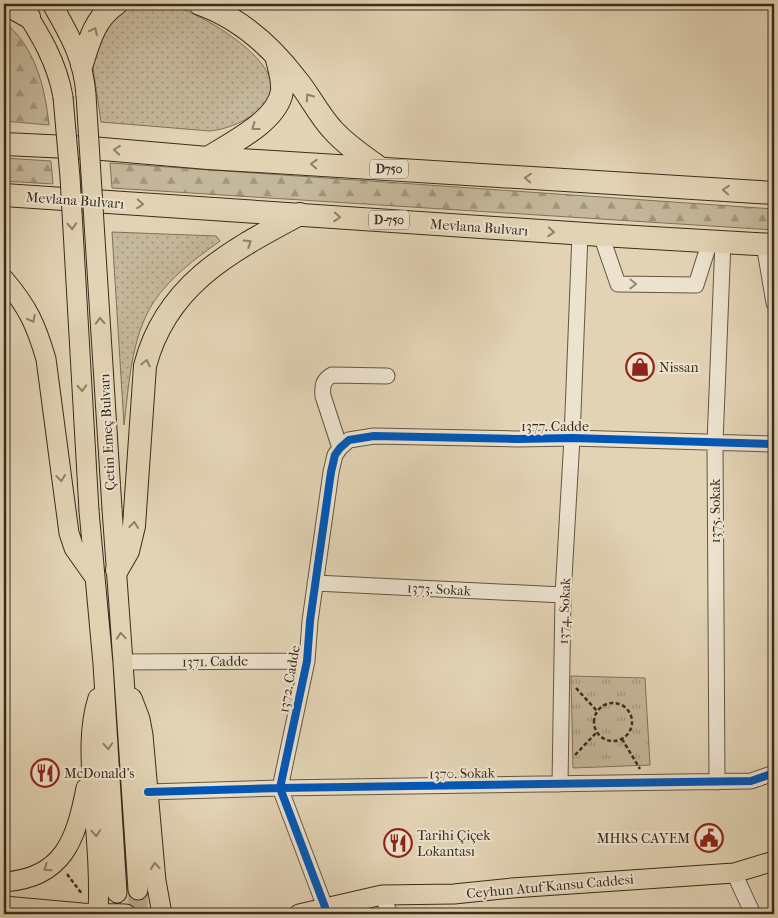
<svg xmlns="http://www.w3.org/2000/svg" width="778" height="918" font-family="'IM FELL French Canon',serif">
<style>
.grass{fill:url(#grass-dots);stroke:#7f725b}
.forest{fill:url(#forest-firs);stroke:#7f725b}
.park{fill:url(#park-tufts);stroke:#7f725b}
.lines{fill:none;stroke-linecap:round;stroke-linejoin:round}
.major-tunnel{stroke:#c0b296;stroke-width:19;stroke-dasharray:19 9;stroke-linecap:butt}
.minor-casing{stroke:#635642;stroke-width:17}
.major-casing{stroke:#392c1c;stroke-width:21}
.highway-casing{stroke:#392c1c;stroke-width:24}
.path{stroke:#392c1c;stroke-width:2.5;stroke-dasharray:4 2.5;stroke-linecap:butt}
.minor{stroke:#ece2ce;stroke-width:15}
.major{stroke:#e2d3b4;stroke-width:19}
.highway{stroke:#e2d3b4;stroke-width:22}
.major-bridge-casing{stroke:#392c1c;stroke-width:21;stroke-linecap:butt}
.major-bridge{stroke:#e2d3b4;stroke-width:19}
.cycleway-casing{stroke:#ece2ce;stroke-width:11}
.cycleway{stroke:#0057b8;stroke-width:8}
.oneway{stroke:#8e8068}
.oneway2{stroke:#928775}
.labels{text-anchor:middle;stroke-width:4;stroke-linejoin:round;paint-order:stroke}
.shield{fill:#ece2ce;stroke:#6f6351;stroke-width:1}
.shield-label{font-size:12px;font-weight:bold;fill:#392c1c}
.street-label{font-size:14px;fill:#392c1c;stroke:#ece2ce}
.poi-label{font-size:14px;fill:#392c1c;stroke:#ece2ce;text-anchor:start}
</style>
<defs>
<pattern id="grass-dots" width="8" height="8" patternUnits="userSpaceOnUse" patternTransform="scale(1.25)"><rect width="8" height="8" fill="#c5b79a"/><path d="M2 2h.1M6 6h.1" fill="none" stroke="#a1957d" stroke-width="1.8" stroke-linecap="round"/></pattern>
<pattern id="forest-firs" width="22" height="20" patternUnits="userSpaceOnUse" patternTransform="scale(1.25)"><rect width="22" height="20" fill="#c5b79a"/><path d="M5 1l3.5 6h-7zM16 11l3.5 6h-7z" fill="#a1957d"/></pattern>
<pattern id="park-tufts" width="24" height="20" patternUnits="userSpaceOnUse" patternTransform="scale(1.25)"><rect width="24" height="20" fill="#c5b79a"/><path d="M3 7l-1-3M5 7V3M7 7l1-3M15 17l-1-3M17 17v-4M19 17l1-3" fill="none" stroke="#a1957d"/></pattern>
</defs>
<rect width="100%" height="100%" fill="#e2d3b4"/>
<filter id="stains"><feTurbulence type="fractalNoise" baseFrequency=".004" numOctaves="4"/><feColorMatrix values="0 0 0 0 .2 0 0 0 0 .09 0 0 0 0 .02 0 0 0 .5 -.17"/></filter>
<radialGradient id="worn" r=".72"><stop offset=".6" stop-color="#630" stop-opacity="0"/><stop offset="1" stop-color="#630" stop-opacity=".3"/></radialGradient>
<!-- grass -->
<path class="grass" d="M153,4c8,1 18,1 26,4 27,9 93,48 93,80 1,12 -10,21 -19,27 -14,9 -27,14 -43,16l-109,-9 -8,-54 -1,-21 19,-33 17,-8z
M112,232l104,4 4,5c-25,18 -50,36 -67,62 -22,35 -24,82 -29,122z"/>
<!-- forest -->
<path class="forest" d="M4,22c31,24 41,65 45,103l-45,-4z
M4,158l47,3 2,23 -49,-3z
M110,163l664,46v21l-662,-42z"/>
<!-- park -->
<path class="park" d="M571,676l74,2 5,87 -77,3z"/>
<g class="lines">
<!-- major-tunnel -->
<path class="major-tunnel" d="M138,890v24"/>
<defs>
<path id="minor" d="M601,235l17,49 78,1 14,-44
M764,244l10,59
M340,448l-17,-52c-1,-10 0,-16 9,-21l55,1
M315,583l248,12
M123,662l184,-1
M717,782l-2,-339 8,-202
M560,784l3,-189 9,-157 8,-204
M148,792l132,-4 471,-7 23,-8
M734,873l19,41
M382,895l8,19
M325,907l-45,-119 27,-127 3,-40 21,-149 4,-17 5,-7 9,-8 25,-4 143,3 55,-1 202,6"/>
<path id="major" d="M52,4c18,32 31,53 34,91
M21,5c19,29 36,57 42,92
M4,279c24,28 32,46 42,80l23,174 5,15 19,27
M112,509l11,153 15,228
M89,511l14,153 14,229
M98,698c-10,31 -7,65 -5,96 3,40 7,80 5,120
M132,698l8,21 3,16 13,146 6,33
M4,882c60,-4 72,-43 82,-94
M4,906l78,7 44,1
M299,914l83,-19 72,-1 58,-6 222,-15 40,-12"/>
<path id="highway" d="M6,4l23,13
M200,4c39,14 71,42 96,75 13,15 22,35 36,50 13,15 31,27 48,39
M82,64c7,-23 13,-46 34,-60
M4,144l87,4 117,10 566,35
M208,158c23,-15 70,-37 74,-67 1,-12 -3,-24 -6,-35
M4,195l597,40 173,10
M117,570l11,-19 6,-25 11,-160c21,-82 86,-115 155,-152"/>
</defs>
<!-- minor casing -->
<use href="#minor" class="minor-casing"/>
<!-- major casing -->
<use href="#major" class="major-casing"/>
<!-- highway casing -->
<use href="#highway" class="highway-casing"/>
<!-- path -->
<path class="path" d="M576,688l21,23
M594 722a19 19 0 1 1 38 0a19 19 0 1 1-38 0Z
M622,739l18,30
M575,755l21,-22
M67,874l15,20"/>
<!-- minor -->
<use href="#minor" class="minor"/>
<!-- major -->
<use href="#major" class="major"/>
<!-- highway -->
<use href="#highway" class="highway"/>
<defs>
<path id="major-bridge" d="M86,95l26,414
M63,97l7,80 19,334"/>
</defs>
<!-- major-bridge casing -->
<use href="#major-bridge" class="major-bridge-casing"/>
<!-- major-bridge -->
<use href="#major-bridge" class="major-bridge"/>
<defs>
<path id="cycleway" d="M148,792l132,-4 471,-7 23,-8
M325,907l-45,-119 27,-127 3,-40 21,-149 4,-17 5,-7 9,-8 25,-4 143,3 55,-1 202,6"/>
</defs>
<!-- cycleway casing -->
<use href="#cycleway" class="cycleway-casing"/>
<!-- cycleway -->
<use href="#cycleway" class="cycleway"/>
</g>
<!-- one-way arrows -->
<defs><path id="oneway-chevron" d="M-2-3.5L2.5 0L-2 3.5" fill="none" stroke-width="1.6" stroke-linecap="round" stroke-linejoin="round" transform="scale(1.25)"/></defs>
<g class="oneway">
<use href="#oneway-chevron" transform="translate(94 31) rotate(-64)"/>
<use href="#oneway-chevron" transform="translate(309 97) rotate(-125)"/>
<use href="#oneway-chevron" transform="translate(255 127) rotate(144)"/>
<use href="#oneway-chevron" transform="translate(117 150) rotate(-175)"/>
<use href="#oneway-chevron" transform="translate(314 164) rotate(-176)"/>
<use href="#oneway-chevron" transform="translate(528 178) rotate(-176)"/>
<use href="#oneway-chevron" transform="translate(726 190) rotate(-176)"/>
<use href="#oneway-chevron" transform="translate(140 204) rotate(4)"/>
<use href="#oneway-chevron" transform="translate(337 217) rotate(4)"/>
<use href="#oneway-chevron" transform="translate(72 226) rotate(87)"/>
<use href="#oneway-chevron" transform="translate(551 232) rotate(4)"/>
<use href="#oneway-chevron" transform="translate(248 243) rotate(-32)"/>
<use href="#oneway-chevron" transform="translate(32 319) rotate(63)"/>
<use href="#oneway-chevron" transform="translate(100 321) rotate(-93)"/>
<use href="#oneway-chevron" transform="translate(146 363) rotate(-78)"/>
<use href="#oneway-chevron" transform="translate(82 388) rotate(87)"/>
<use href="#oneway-chevron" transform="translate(61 478) rotate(83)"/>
<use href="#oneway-chevron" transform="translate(134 525) rotate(-83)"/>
<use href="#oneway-chevron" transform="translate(121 636) rotate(-94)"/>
<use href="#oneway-chevron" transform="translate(108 746) rotate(86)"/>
<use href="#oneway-chevron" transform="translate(96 833) rotate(86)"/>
<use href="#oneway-chevron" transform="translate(155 866) rotate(-95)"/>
<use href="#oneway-chevron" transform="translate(47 868) rotate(145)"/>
</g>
<use class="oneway2" href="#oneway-chevron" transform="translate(633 284) rotate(1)"/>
<!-- icons -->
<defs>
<symbol id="shop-ring" viewBox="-11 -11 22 22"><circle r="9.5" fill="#ece2ce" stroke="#8f2418" stroke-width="1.5"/><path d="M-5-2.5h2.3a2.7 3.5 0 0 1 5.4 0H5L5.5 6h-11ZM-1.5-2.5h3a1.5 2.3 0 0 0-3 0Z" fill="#8f2418"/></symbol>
<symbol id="restaurant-ring" viewBox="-11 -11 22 22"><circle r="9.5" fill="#ece2ce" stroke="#8f2418" stroke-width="1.5"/><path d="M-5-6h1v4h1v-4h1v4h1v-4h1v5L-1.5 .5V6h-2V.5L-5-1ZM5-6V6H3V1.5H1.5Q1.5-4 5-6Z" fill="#8f2418"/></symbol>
<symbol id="civic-ring" viewBox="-11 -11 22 22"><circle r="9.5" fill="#ece2ce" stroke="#8f2418" stroke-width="1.5"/><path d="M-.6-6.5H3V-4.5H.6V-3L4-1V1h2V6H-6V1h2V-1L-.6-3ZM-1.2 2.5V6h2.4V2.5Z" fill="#8f2418"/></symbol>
</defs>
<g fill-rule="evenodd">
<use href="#shop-ring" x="624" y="351" width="32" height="32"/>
<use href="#restaurant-ring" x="29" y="757" width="32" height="32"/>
<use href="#civic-ring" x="693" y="822" width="32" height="32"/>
<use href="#restaurant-ring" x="382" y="827" width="32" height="32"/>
</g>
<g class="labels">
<!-- shield labels -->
<g class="shield">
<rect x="370" y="159.5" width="38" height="19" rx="4"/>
<rect x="369" y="210.5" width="40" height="19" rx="4"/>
</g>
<g class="shield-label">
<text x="389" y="173">D750</text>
<text x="389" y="224">D-750</text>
</g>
<!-- street labels -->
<g class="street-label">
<text transform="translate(75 200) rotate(4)" y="5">Mevlana Bulvarı</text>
<text transform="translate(479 227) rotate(4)" y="5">Mevlana Bulvarı</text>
<text x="555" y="431">1377. Cadde</text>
<text transform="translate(107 432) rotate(-93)" y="5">Çetin Emeç Bulvarı</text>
<text transform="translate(715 511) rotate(-90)" y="5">1375. Sokak</text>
<text transform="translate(439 589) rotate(3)" y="5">1373. Sokak</text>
<text transform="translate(564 611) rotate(-88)" y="5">1374. Sokak</text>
<text transform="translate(215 661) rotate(-1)" y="5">1371. Cadde</text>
<text transform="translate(289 679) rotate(-80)" y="5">1372. Cadde</text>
<text transform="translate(462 773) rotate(-1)" y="5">1370. Sokak</text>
<text transform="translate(550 886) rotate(-5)" y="5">Ceyhun Atuf Kansu Caddesi</text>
</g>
<!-- poi labels -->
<g class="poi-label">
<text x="659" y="372">Nissan</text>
<text x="64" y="778">McDonald's</text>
<text x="417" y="840">Tarihi Çiçek<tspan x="417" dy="16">Lokantası</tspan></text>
<text x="690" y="843" text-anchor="end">MHRS CAYEM</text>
</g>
</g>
<!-- margin -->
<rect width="778" height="918" fill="none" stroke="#e2d3b4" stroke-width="20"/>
<rect x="5" y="5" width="768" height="908" fill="none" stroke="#392c1c" stroke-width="2.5"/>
<rect x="10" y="10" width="758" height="898" fill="none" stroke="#392c1c"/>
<rect width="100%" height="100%" filter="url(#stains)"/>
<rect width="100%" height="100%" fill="url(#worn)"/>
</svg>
